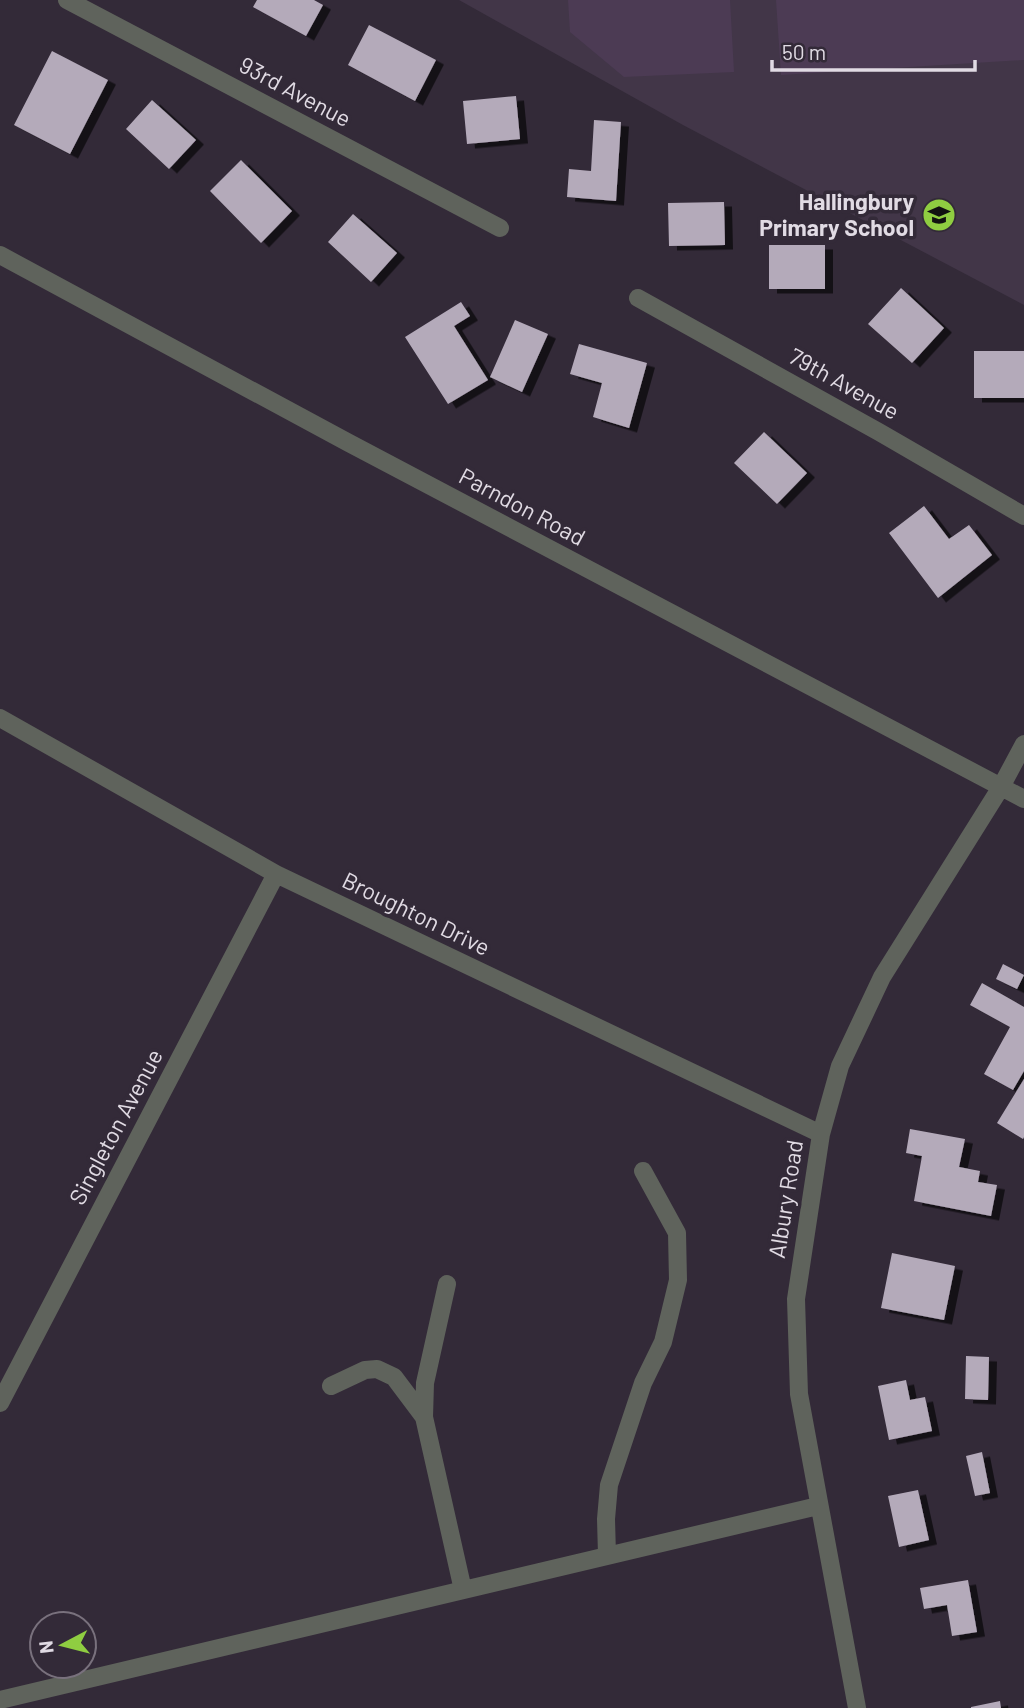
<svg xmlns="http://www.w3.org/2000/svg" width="1024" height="1708" font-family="Barlow,sans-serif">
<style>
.built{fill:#423648}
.green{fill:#4c3b54}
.building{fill:#b4aaba;filter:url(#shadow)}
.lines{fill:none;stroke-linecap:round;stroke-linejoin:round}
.minor{stroke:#5f635c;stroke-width:18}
.labels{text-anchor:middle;stroke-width:7;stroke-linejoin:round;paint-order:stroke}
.street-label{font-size:23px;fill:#e1dbe4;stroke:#332a38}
.poi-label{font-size:23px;font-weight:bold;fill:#e1dbe4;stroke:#332a38;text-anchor:end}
</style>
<defs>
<filter id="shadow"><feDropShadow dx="8" dy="4.5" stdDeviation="0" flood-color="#0009"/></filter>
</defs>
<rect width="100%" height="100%" fill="#332a38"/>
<!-- built -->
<path class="built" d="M459,0h565v305l-341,-180z"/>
<!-- green -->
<path class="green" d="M568,0h162l4,72 -110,5 -54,-45z
M776,0h248v60l-243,15z"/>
<!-- building -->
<path class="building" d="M257,0h57l9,5 -17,31 -53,-29z
M369,25l67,35 -21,41 -67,-36z
M52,51l56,29 -38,74 -56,-29z
M516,96l4,43 -53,5 -4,-43z
M152,100l44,40 -27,29 -43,-40z
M594,120l27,2 -5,79 -49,-4 2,-28 22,2z
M241,160l51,51 -31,32 -51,-52z
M724,202l1,43 -56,1 -1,-43z
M353,214l44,39 -26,29 -43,-40z
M769,245h56v44h-56z
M901,288l43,40 -32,35 -44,-39z
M461,302l9,14 -16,10 34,54 -40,24 -43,-67z
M515,320l33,14 -26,58 -32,-15z
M579,344l68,19 -18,65 -36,-11 9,-34 -32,-9z
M974,351h50v47h-50z
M764,432l43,41 -30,31 -43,-41z
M924,506l25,33 20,-14 23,30 -54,43 -49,-65z
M1003,964l21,11 -7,14 -21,-10z
M982,983l42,24v64l-11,19 -29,-16 26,-47 -40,-22z
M1024,1079v58l-1,2 -26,-16z
M910,1129l55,10 -6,28 21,4 -2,11 19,3 -6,31 -77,-15 8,-45 -16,-3z
M892,1253l63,13 -11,54 -63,-12z
M966,1356l23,1 -1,43 -23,-1z
M906,1380l4,20 15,-3 7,34 -43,9 -11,-54z
M982,1452l8,41 -15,3 -9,-40z
M918,1490l11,50 -30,7 -11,-51z
M968,1580l9,52 -25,4 -5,-31 -23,4 -4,-21z
M1000,1701l1,7h-30v-1z"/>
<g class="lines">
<!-- minor -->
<path class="minor" d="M67,0l433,228
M0,255l349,188 675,356
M638,298l241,134 145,84
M0,718l276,156 545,260
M331,1386l34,-16 12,-1 17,8 30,40 39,173
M0,1403l276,-529
M424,1417l1,-34 22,-99
M607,1555l-1,-36 3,-34 34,-102 20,-41 15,-62 -1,-47 -34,-62
M0,1700l818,-194
M857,1708l-58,-314 -3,-95 25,-165 19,-68 42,-89 119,-190 23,-43"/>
</g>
<!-- icons -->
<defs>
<symbol id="school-disc" viewBox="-11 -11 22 22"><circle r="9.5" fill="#8fcd41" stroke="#332a38"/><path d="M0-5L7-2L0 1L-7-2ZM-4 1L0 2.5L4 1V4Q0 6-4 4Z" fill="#111"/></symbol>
</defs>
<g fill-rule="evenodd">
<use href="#school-disc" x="920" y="196" width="38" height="38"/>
</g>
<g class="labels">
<!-- street labels -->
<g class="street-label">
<text transform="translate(295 92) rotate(28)" y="8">93rd Avenue</text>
<text transform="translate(844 384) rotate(29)" y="8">79th Avenue</text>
<text transform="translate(522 507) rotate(28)" y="8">Parndon Road</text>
<text transform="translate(416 914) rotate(26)" y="8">Broughton Drive</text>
<text transform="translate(116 1127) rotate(-62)" y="8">Singleton Avenue</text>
<text transform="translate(786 1199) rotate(-81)" y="8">Albury Road</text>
</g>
<!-- poi labels -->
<g class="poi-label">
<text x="914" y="210">Hallingbury<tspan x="914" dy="26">Primary School</tspan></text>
</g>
</g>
<!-- north arrow -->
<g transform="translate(63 1645) rotate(263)"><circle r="33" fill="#332a38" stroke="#79717d" stroke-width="2"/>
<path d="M0-5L12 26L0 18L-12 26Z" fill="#8fcd41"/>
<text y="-10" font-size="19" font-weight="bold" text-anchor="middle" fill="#e1dbe4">N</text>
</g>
<!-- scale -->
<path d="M772 60v10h203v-10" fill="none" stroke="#e1dbe4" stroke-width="3.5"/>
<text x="782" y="60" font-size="21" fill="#e1dbe4" stroke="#332a38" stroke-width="5" paint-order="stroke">50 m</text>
</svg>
